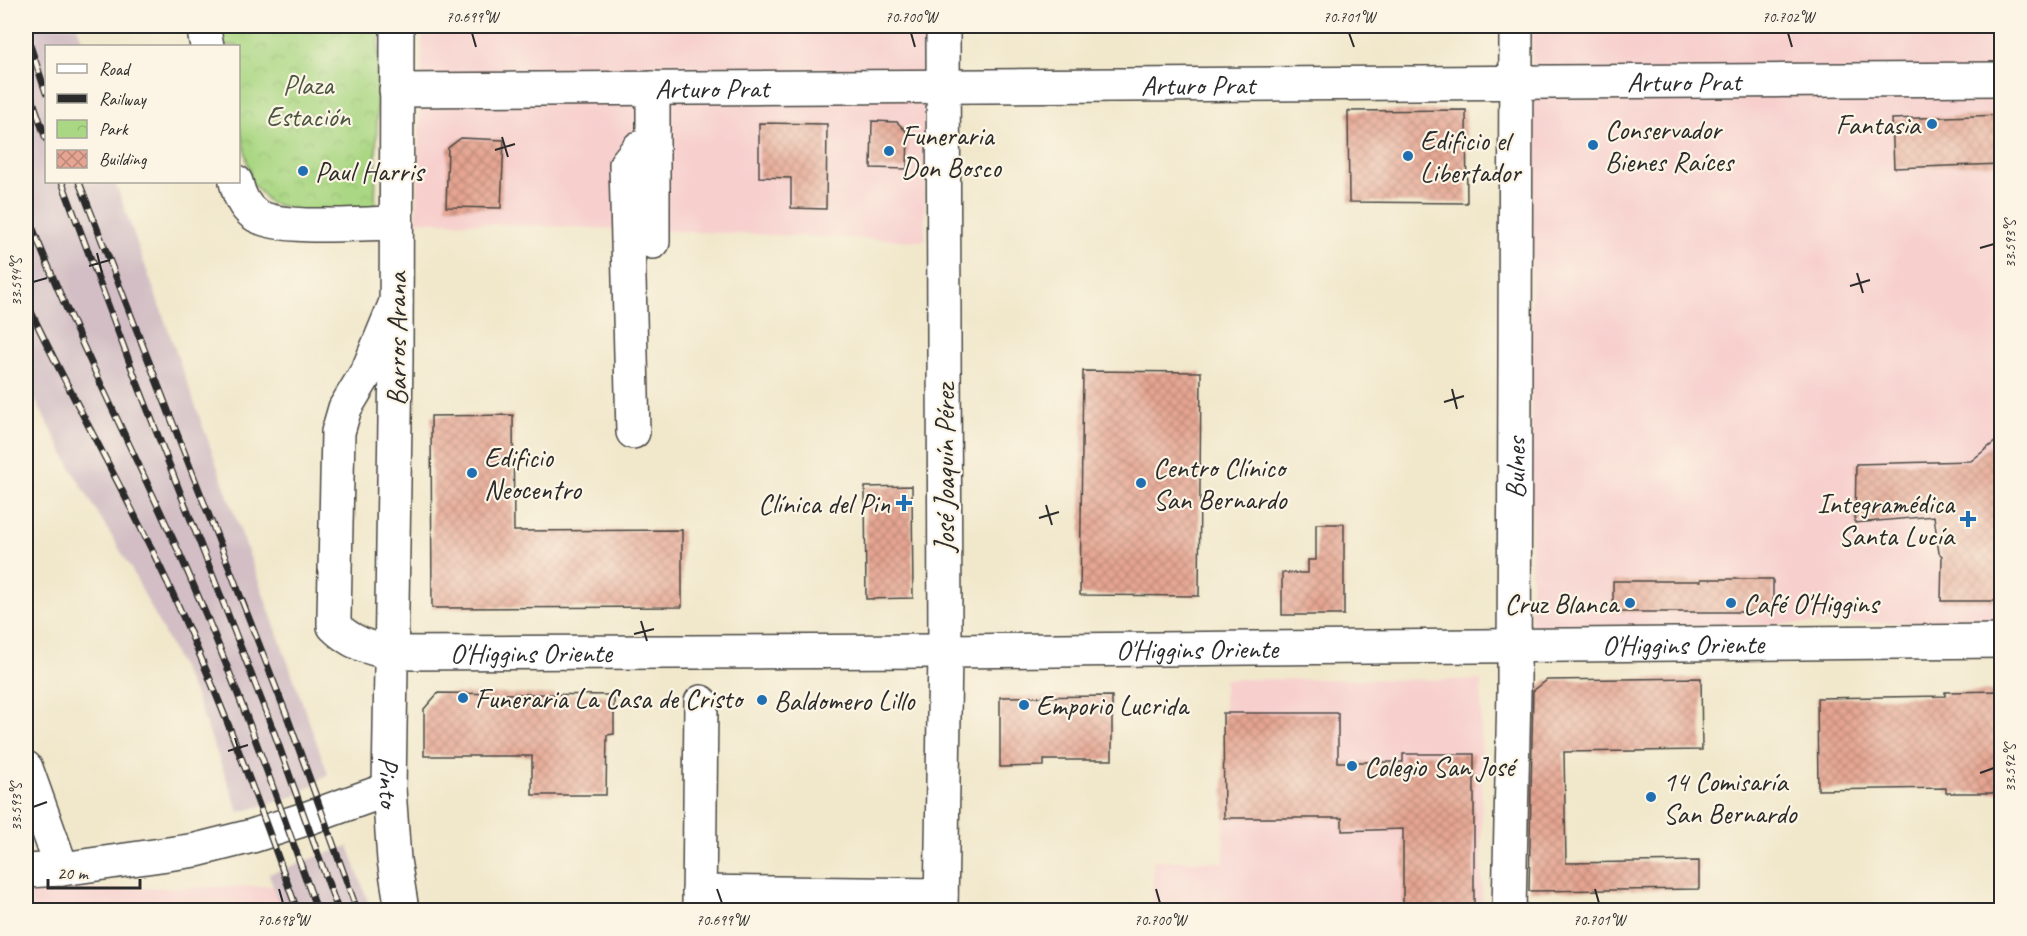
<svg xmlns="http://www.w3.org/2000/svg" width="2027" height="936" font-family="Caveat,sans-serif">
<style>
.built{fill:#f7d0ce}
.industrial{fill:#d2bec4}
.park{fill:url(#park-crowns);stroke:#6a8157;stroke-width:1.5}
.building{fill:url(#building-cross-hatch)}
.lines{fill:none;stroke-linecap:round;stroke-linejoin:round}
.minor-casing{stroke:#494743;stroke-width:36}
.major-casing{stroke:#494743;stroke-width:36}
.minor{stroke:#fff;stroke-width:33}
.major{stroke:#fff;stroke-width:33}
.rail-casing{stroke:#2b2b2b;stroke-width:7}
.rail{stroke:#fcf5e5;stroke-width:4.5;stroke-dasharray:14;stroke-linecap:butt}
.ticks{fill:none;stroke:#2b2b2b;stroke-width:2}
.poi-dot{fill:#1f6fb2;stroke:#fcf5e5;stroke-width:2}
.labels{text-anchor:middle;stroke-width:4.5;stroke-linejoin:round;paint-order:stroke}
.street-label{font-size:28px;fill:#2b2b2b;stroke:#fcf5e5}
.park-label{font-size:28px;fill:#4b5641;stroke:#fcf5e5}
.poi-label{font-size:28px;fill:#2b2b2b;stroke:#fcf5e5;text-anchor:start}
.neatline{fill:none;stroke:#2b2b2b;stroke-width:2}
.ticks-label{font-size:15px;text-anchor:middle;fill:#2b2b2b}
</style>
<defs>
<pattern id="park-crowns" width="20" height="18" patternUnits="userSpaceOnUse" patternTransform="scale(1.5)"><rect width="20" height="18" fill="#aad783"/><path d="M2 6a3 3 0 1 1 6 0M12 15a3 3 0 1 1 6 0" fill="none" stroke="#92b971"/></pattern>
<pattern id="building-cross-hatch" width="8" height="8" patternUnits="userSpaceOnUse" patternTransform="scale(1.5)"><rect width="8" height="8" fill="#e6a592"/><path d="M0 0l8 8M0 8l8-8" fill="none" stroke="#bb8777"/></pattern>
</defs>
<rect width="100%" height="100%" fill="#fcf5e5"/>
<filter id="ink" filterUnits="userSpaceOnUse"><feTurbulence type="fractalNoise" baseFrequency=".0167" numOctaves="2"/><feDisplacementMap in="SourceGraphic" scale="12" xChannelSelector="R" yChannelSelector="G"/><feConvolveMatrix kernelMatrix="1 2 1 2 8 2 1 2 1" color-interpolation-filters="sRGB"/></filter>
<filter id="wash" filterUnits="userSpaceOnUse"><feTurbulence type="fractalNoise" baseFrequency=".008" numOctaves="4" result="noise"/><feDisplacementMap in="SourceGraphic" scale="24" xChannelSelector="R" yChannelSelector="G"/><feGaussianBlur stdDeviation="1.35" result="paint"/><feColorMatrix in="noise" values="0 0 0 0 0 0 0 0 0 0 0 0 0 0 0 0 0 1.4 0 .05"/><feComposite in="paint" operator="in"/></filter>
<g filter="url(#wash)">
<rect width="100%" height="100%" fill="#f1e8cc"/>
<!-- built -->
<path class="built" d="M423,26h502v215l-509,-20z
M1532,26h469v595l-470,7z
M1224,679l257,1 1,230h-329v-50l71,2z
M273,886l8,24h-255v-20z"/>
<!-- industrial -->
<path class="industrial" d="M26,26h51l7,20h-38v136h69l213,592 -31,21 -18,6 -40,11 -44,-117 -63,-125 -57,-95 -49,-93z
M348,846l23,64h-90l-12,-36z"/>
<!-- park -->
<path class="park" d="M216,26h163l-4,182 -73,4 -32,-9 -18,-20 -13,-59 -1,-78h-17z"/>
<g id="blocks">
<!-- building -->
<path class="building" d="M1466,110l1,93 -118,-1 -1,-91z
M2001,115v49l-107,4 -2,-49z
M872,121l25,1 11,11 -1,36 -36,-1z
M759,123l68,1 -1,85 -35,-1v-30l-32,-1z
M461,138l43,2 -3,68 -55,-1 2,-59z
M1083,371l118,1 -2,224 -119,-1z
M513,415l1,116 168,-1v77l-250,1 -1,-192z
M2001,437v164h-60l1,-45 -3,-3 -5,-37 -79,7 1,-59 115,-3z
M912,486l1,112 -47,1 -1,-112z
M1316,524h28v91h-62v-42h26v-13h8z
M1701,579h72v33h-160v-31h88z
M1701,678l1,72 -138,2 2,111 133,-2v28l-170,2 4,-200 14,-11z
M2001,691v102h-55v-5l-128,2 -1,-92 128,-2v-4z
M438,693l176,2v39l-7,1 -1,60h-74v-39h-108v-47z
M1112,696v64h-68v6l-44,1v-70z
M1223,713h115v49h65v-8h71v156h-71v-81l-61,2v-13h-118z"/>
</g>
</g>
<g filter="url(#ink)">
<use href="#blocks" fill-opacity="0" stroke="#494743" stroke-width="1.5"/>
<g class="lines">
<defs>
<g id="minor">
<path d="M203,26l4,20"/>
<path id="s1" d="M396,90l1606,-11"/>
<path d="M236,182c3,13 9,27 21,34 28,15 106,7 139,7"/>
<path d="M653,242v-154"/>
<path d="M633,432l-7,-268 13,-16h14"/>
<path id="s2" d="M945,651l1057,-10"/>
<path d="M391,653c-22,-5 -40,-10 -57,-27v-9l4,-185 7,-24 23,-38 28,-68"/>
<path d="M26,768l36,101"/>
<path d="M26,871l36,-2 134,-19 56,-14 56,-18 81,-29"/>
<path d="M699,892l242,3"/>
<path d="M699,910l2,-208"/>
<path id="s3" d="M1509,910l5,-219 2,-665"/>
</g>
<g id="major">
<path id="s4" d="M397,26l-1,334 -7,429 5,71 8,50"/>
<path id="s5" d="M391,653l554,-2"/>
<path d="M941,910l4,-259 -2,-625"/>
</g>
</defs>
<!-- minor casing -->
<use href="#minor" class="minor-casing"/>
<!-- major casing -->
<use href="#major" class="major-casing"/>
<!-- minor -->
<use href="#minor" class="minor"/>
<!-- major -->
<use href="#major" class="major"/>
<defs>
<path id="rail" d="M26,33l20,60
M26,81l20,58
M62,182l73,195 140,358 63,175
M79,182l208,534 70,194
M26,211c46,119 104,232 156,348 51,115 93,233 135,351
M26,301c47,101 104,198 150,300 46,101 84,205 121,309"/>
</defs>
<!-- rail casing -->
<use href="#rail" class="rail-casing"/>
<!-- rail -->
<use href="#rail" class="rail"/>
</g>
</g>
<!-- ticks -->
<path class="ticks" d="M472,33l4,14M911,33l4,14M1349,33l5,14M1788,33l4,14M502,137l6,20M495,150l20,-6M1980,248l14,-4M97,253l5,20M89,266l21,-6M1857,273l6,20M33,282l14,-4M1850,286l20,-6M1452,389l5,20M1444,402l20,-6M1046,505l6,20M1039,518l20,-6M641,621l6,20M634,634l20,-5M235,738l6,20M228,751l20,-6M1980,773l14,-5M33,807l14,-5M279,889l4,14M717,889l5,14M1156,889l4,14M1595,889l4,14"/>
<!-- markers -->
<g class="poi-dot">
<circle cx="1932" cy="124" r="6"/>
<circle cx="1593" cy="145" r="6"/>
<circle cx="889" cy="151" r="6"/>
<circle cx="1408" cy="156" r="6"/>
<circle cx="303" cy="171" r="6"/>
<circle cx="472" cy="473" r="6"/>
<circle cx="1141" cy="483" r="6"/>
<path d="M901 494h6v6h6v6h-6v6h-6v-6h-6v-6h6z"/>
<path d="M1965 510h6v6h6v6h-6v6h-6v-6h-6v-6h6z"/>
<circle cx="1630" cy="603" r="6"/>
<circle cx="1731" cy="603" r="6"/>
<circle cx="463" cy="698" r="6"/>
<circle cx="762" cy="700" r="6"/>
<circle cx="1024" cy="705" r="6"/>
<circle cx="1352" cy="766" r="6"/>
<circle cx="1651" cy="797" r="6"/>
</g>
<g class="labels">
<!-- street labels -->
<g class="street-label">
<text dy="10" stroke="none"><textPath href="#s1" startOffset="1288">Arturo Prat</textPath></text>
<text dy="10" stroke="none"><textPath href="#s1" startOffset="802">Arturo Prat</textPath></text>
<text dy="10" stroke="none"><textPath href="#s1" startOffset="316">Arturo Prat</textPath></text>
<text transform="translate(396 339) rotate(-90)" y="10">Barros Arana</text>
<text transform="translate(944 468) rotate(-90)" y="10">José Joaquín Pérez</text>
<text dy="10" stroke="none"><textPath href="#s3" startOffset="442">Bulnes</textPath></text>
<text dy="10" stroke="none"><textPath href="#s2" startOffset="738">O'Higgins Oriente</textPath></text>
<text dy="10" stroke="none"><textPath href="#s2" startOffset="252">O'Higgins Oriente</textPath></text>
<text dy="10" stroke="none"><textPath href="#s5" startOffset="140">O'Higgins Oriente</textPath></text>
<text dy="10" stroke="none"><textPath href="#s4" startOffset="756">Pinto</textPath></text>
</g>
<!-- park labels -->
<g class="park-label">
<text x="308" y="94">Plaza<tspan x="308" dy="32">Estación</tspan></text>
</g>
<!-- poi labels -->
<g class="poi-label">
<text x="1920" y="134" text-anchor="end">Fantasia</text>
<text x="1605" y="139">Conservador<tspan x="1605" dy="32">Bienes Raíces</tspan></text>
<text x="901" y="145">Funeraria<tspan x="901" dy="32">Don Bosco</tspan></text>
<text x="1420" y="150">Edificio el<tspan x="1420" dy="32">Libertador</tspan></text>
<text x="315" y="181">Paul Harris</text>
<text x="484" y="467">Edificio<tspan x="484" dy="32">Neocentro</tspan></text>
<text x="1153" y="477">Centro Clínico<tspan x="1153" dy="32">San Bernardo</tspan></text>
<text x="890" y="513" text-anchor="end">Clínica del Pin</text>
<text x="1954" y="513" text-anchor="end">Integramédica<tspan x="1954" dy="32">Santa Lucía</tspan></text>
<text x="1618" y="613" text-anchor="end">Cruz Blanca</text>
<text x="1743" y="613">Café O'Higgins</text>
<text x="475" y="708">Funeraria La Casa de Cristo</text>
<text x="774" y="710">Baldomero Lillo</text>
<text x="1036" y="715">Emporio Lucrida</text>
<text x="1364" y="776">Colegio San José</text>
<text x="1663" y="791">14 Comisaría<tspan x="1663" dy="32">San Bernardo</tspan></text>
</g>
</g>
<!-- margin -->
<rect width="2027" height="936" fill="none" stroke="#fcf5e5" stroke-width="66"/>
<!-- legend -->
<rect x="45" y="45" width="195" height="138" fill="#fcf5e5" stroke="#a8a49b" stroke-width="1.5"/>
<rect x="57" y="64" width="30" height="9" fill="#ffffff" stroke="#a8a49b" stroke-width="1.5"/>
<text x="99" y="75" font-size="18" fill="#2b2b2b">Road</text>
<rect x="57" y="94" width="30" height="9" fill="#2b2b2b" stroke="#a8a49b" stroke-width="1.5"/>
<text x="99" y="105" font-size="18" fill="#2b2b2b">Railway</text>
<rect x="57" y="120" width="30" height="18" fill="url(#park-crowns)" stroke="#a8a49b" stroke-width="1.5"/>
<text x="99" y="135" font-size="18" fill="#2b2b2b">Park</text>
<rect x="57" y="150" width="30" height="18" fill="url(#building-cross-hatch)" stroke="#a8a49b" stroke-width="1.5"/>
<text x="99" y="165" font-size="18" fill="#2b2b2b">Building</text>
<!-- scale -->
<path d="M48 879v9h92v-9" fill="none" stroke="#2b2b2b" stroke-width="3"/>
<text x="57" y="879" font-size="18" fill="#2b2b2b" stroke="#fcf5e5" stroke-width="4.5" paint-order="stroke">20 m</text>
<rect x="33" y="33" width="1961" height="870" class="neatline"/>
<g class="ticks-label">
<text x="472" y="22">70.699°W</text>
<text x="911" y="22">70.700°W</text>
<text x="1349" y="22">70.701°W</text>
<text x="1788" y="22">70.702°W</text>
<text transform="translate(2010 244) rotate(-90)" y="5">33.593°S</text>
<text transform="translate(16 282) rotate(-90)" y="5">33.594°S</text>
<text transform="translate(2010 768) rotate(-90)" y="5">33.592°S</text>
<text transform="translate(16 807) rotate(-90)" y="5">33.593°S</text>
<text x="283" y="925">70.698°W</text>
<text x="722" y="925">70.699°W</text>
<text x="1160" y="925">70.700°W</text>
<text x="1599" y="925">70.701°W</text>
</g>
</svg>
